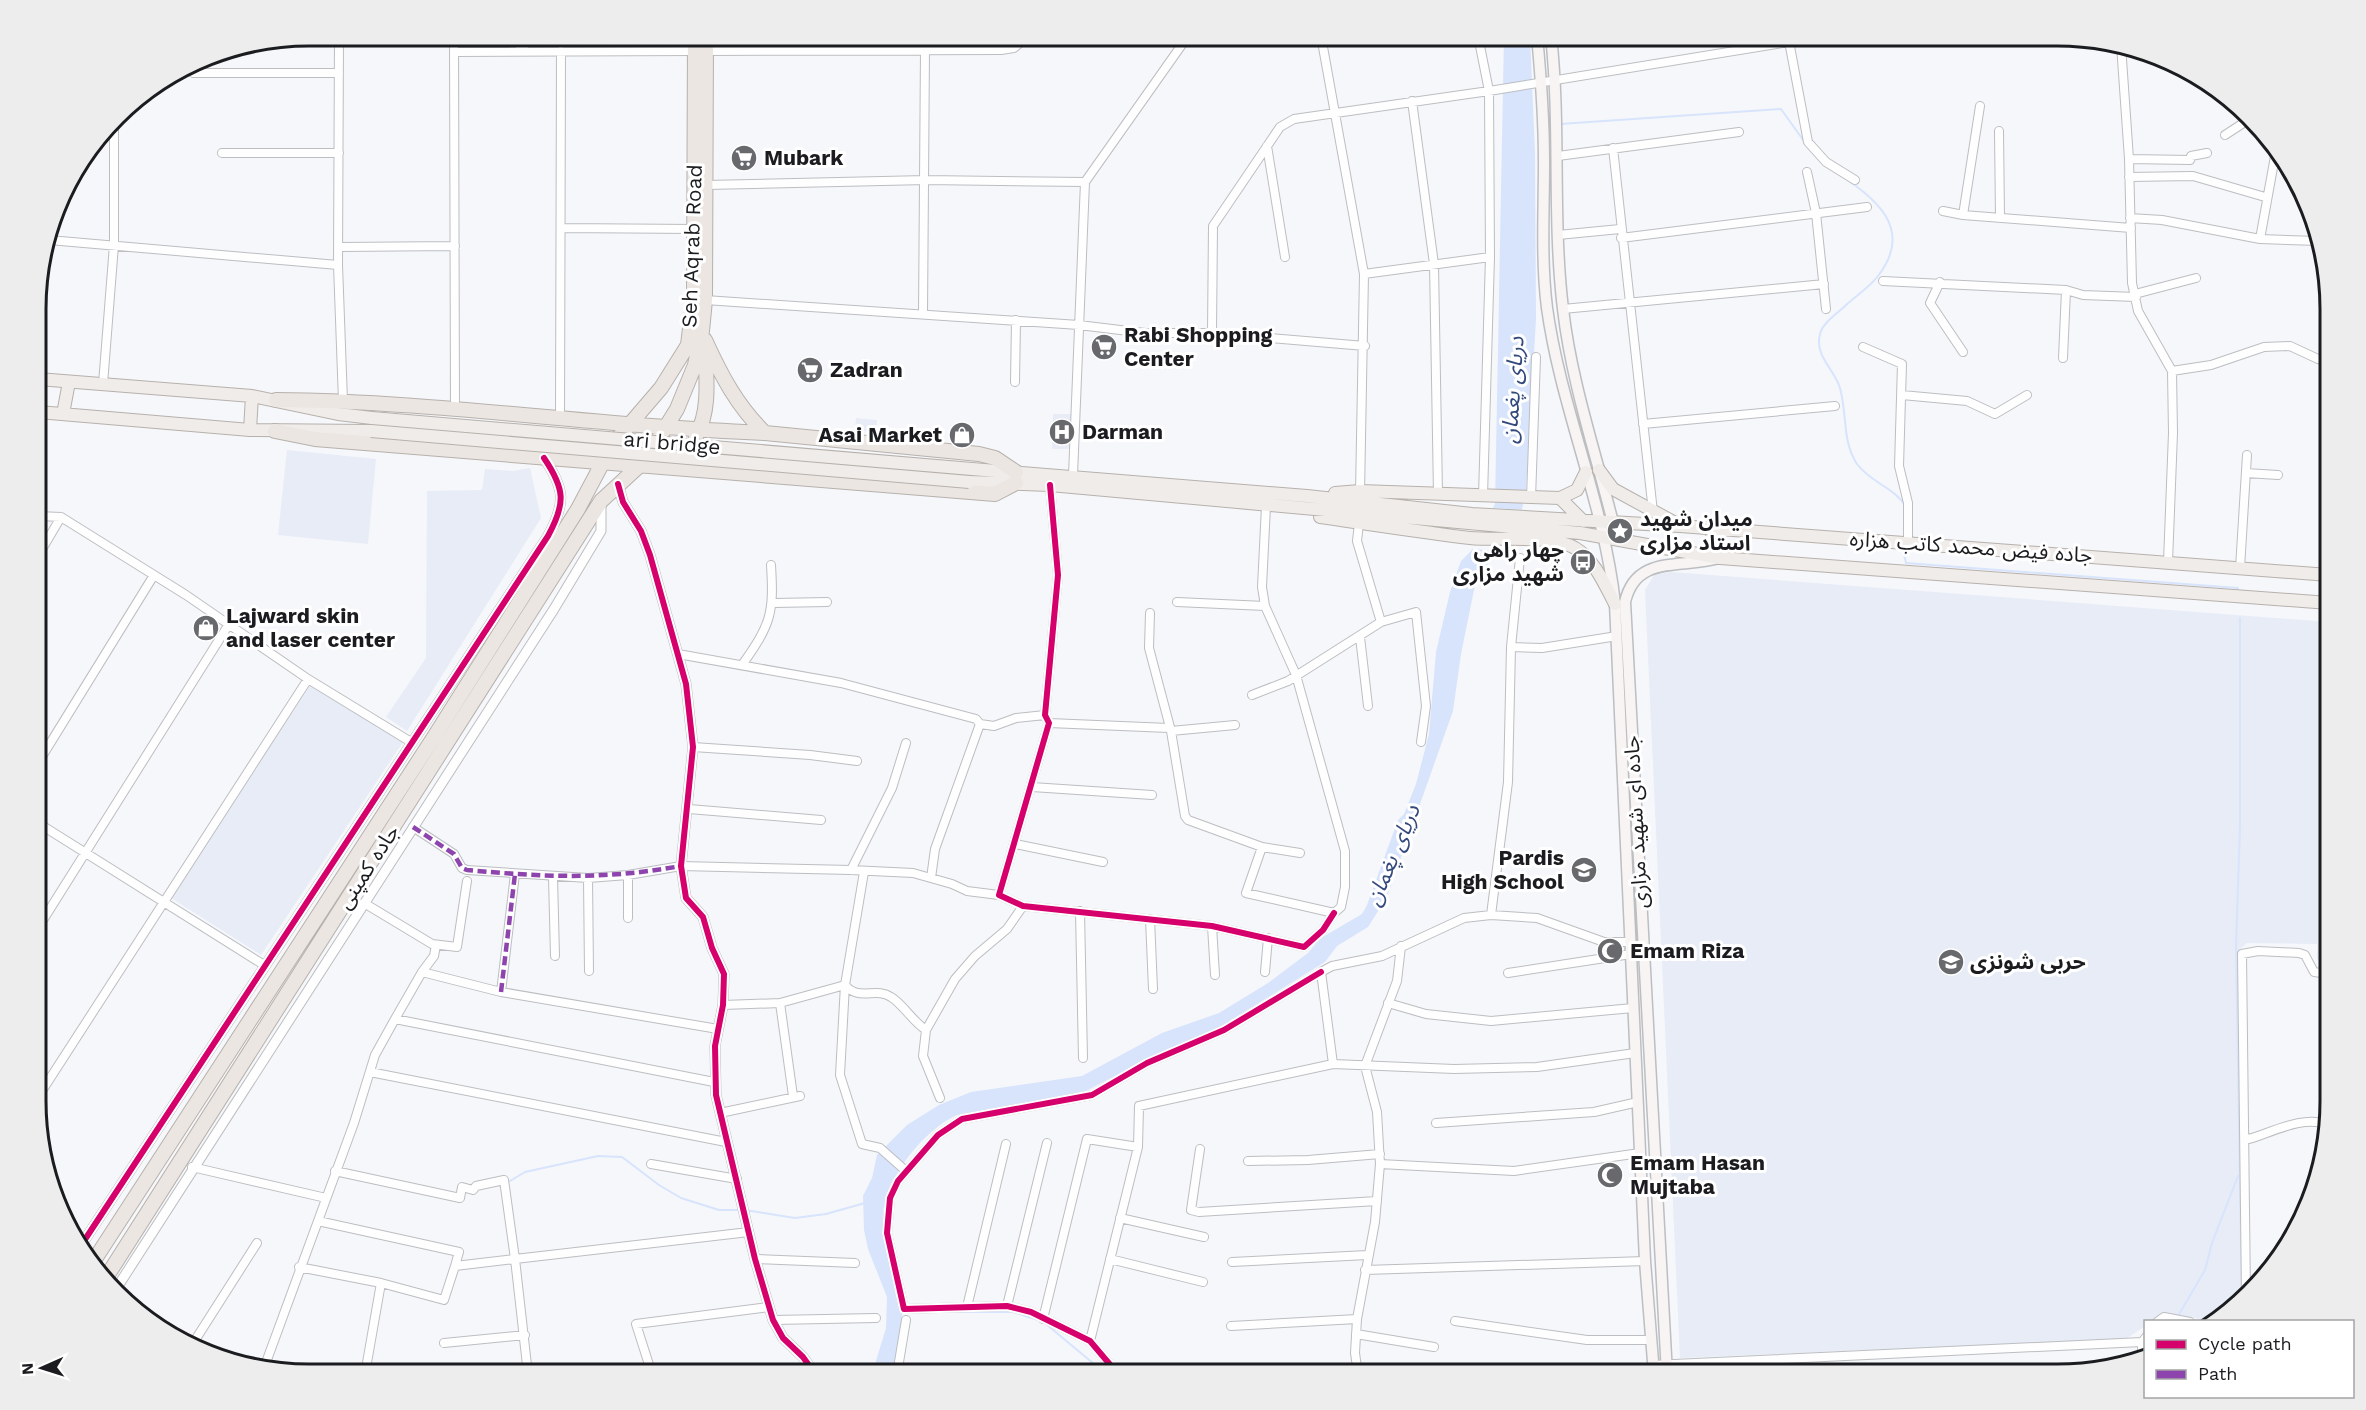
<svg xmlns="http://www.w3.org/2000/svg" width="2366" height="1410" font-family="'Work Sans','Noto Sans Arabic',sans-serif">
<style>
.built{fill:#e7ecf6}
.water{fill:#d8e4fc}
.pier{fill:#f5f7fb}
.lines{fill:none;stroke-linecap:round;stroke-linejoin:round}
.stream{stroke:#d8e4fc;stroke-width:2}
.minor-casing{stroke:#bcbec1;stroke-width:10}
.tertiary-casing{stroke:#bcbec1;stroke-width:11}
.secondary-casing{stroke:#bcbec1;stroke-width:13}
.primary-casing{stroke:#b7b1ac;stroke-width:14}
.trunk-casing{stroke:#b7b1ac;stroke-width:16}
.minor{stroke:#fefefe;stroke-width:8}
.tertiary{stroke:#fefefe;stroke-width:9}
.secondary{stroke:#f7f4f3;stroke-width:10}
.primary{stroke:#f0ece9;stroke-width:12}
.trunk{stroke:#ece6e2;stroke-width:14}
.primary-bridge-casing{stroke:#b7b1ac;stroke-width:14;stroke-linecap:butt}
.primary-bridge{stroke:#f0ece9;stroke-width:12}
.quiet{stroke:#8e44ad;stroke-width:4.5;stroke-dasharray:9 4.5;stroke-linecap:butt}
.cycleway-casing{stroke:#fff;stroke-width:10}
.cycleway{stroke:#d6006c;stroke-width:6}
.labels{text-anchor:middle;stroke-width:6;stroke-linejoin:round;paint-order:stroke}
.poi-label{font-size:21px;font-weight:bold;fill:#1b1c1f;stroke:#fff;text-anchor:start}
.street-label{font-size:21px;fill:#1b1c1f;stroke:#fff}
.water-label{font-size:22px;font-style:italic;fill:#33497c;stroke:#fff}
.rim{fill:none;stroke:#1b1c1f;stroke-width:3}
</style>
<rect width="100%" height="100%" fill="#f5f7fb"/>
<!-- built -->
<path class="built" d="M1053,414h18l-1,35h-18z
M856,418l21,2 -1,12 -21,-2z
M952,426l21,1 -1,17 -20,-1z
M287,450l89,9 -8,85 -90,-9z
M530,468l11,50 -134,213 -21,-14 40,-59 1,-167 55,-1 3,-21 28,2z
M1671,572l658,50v343h-6l-6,-6v-15l-70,-1 -8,7 5,348 -30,23 -50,-8 -12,8 -6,1 -1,4 -19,13 -446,19 -35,-768 9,-15z
M310,686l93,56 -142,213 -90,-57z"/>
<!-- water -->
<path class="water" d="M1504,36h26l5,117 1,166 -10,171 -4,19 -24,45 -17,17 -6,14 -14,69 -8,57 -66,186 -19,30 -31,19 -12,16 -107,66 -65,28 -69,36 -127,23c-35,16 -77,69 -74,109 2,29 17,57 19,86 2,21 -7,43 -10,64h-20l14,-46 1,-31 -19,-48 -4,-19 -1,-34 9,-18 5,-23 30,-30 32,-20 32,-13 111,-16 80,-43 57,-20 49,-30 40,-30 13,-15 41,-24 5,-9 31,-85 6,-6 12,-30 13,-50 7,-82 14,-60 11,-31 10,-10 24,-47z"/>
<!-- pier -->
<path class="pier" d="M1489,508l36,2 -22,41 -32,-2z"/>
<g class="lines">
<!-- stream -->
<path class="stream" d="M1560,124l221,-15 25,35
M1836,172c39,26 79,56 42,104 -9,12 -24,21 -34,31 -8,7 -22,17 -24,27 -6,22 15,36 20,54 7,24 2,54 17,76 13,18 36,23 48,41
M1903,549l3,14 332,25 -1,4
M2240,618v208l-4,120 6,354
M510,1181l15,-9 73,-16 24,1 37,28 22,13 38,12h20
M745,1210l50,8 31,-4 39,-11
M902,1312h111l28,9
M2178,1316l27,-46 7,-27 26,-67
M1046,1324l60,50"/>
<defs>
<path id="minor" d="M339,36l-1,229 5,136
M454,36l1,373
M509,36l17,15
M1321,36l43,238 -4,219
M1478,36l11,55 1,166 -7,239
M1788,36l20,106 18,20 29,18
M2121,45l8,114 3,124 6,28 34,60 1,62 -5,129
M950,48v-12
M706,51l295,-1 13,-2 14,-12
M454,52l241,-1
M193,73h146
M1412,101l22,163 4,230
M1999,131l1,87
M2225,135l20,-13
M1267,146l18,111
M1613,148l40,364
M222,153h117
M1558,156l181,-24
M2129,159l61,1 1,-4 16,-3
M1807,172l9,41 10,96
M2129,177l64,-1 72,21
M706,185l220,-5 159,2
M1943,211l20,4 168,13
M1963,215l17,-109
M2130,218l32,2 98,19 59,2
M561,228l134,1
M1558,235l62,-6
M1621,238l246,-31
M2260,239l16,-88
M49,240l289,25
M339,247l116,-1
M1364,274l126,-17
M1883,281l183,9 17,5 53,2
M1940,282l-10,21 33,49
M2135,294l61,-16
M705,300l374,25 66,8h67l153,13
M1563,309l261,-25
M923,314l2,-265
M1212,333l1,-107 67,-99 14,-8 195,-28 300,-49
M1863,347l39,17 -3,102 9,37v39
M2063,358l3,-68
M2172,371l39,-6 53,-18 26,-1 28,13 11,2
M1015,382l1,-62
M103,384l11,-139v-121
M1902,395l65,6 28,13 32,-19
M560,419l1,-368
M1643,424l192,-18
M2246,473l32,2
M1073,475l12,-293 103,-146
M1050,485l8,90 -13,140 4,8 -50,172 24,11 189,20 92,21 19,-17 11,-17
M1531,498l5,-141
M38,516l23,1 125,78 122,84 103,63
M1359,523l-2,18 24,81
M38,556l23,-39
M2240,568l7,-113
M1177,602l88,4
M774,603l53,-1
M1150,613l-1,35 22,83 14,85 3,4 74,27 38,6
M1360,637l8,69
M1511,647l31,1 75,-12
M678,654l163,29 135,36 4,5 14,2 22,-8 29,-3
M742,665c29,-41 32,-51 29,-100
M1252,695l36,-14 93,-59 35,-10 10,94 -5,36
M1049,723l120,5
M1171,731l64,-6
M693,747l117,8 47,6
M38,763l116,-188
M1032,787l120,8
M689,809l132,11
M38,823l226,142
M413,827l41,27 8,14 5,2 121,8 40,-3 53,-9 170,4 62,3 39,11 15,7 32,4
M1015,844l88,18
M1262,847l-16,46 88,20 7,-6 4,-20v-36l-49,-176 -31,-69 -3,-19 4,-81
M851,870l41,-82 14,-45
M628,875v43
M553,877l2,79
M588,878l1,93
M931,878l4,-29 45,-125
M364,903l68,41 25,3 10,-66
M1080,911l3,147
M1491,915l17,-133 3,-135 9,-89
M1150,919l3,70
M1212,926l3,49
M38,928l191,-304
M422,972l12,-16 2,-11
M1265,972l3,-34
M1508,973l123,-19
M845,985l-5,90 22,69 18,4 26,23
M846,986c13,15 30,1 45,11 13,8 21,24 35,33
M501,992l14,-118
M780,1003l13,93
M1388,1003l38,11 65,7 142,-13
M723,1005l57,-2 65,-18 19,-113
M395,1019l27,-47 79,20 217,37
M1333,1064l-12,-92 11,-6 50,-10 82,-38 27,-3 46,3 67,24h26
M370,1072l356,70
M38,1097l270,-418
M940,1098l-17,-42 3,-26 29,-51 20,-23 32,-27 16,-23
M720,1113l80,-17
M1436,1123l158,-11 44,-10
M2245,1137l4,2c21,-6 57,-25 78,-14
M1200,1149l-9,61 8,2 178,-11
M1248,1161l60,-1 72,-6
M651,1164l86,15
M1380,1164l134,7 126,-18
M192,1167l134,31
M1120,1218l84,19
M318,1221l141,31 -4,14 60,-7 -11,-79 -28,6 -3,4 -11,-3 -2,11 -125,-27
M755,1259l100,4
M1110,1259l93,23
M1232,1262l135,-7
M299,1267l82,16 -16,91
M1365,1270l280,-9
M381,1283l63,17 11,-34
M2246,1297l-4,-343 16,-3 41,2 6,2 9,17 15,2
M1007,1306l40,-163
M967,1307l39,-163
M1043,1319l44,-180 51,8
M773,1320l103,-2
M1455,1321l132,19h63
M2157,1322l7,-5 26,5
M1231,1326l126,-7
M1356,1334l78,13
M1090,1341l48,-194 1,-41 194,-42 121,5 83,-2 98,-14
M2142,1342v11
M444,1343l81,-8
M192,1345l65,-102
M1653,1365l489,-23 4,-5
M264,1368l90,-245 21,-68 20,-36 319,63
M528,1374l-13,-115 234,-27
M652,1374l-16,-50 133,-17
M897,1374l9,-54
M1118,1374l-28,-33 -59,-29 -24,-6 -103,3 -17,-76 3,-35 8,-17 40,-46 24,-16 130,-24 55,-32 77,-33 97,-58
M1358,1374l-3,-21 2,-34 18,-97 5,-58 -3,-52 -12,-46 32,-85 4,-35"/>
<path id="tertiary" d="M618,484l5,18 18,29 9,24 36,129 7,63 -12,119 5,32 17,19 9,31 12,26 -1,31 -8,41 1,49 39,164 18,61 10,18 20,19 12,17
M80,1247l468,-711c18,-33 17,-47 -4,-78
M118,1286l436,-677 47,-78v-28"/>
<path id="secondary" d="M1537,36c4,42 7,84 7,127 0,48 -3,97 3,145 14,101 57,194 68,296l30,657 9,113
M1551,36c10,91 1,182 12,273 9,78 36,153 54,230
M1667,1374l-42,-772c11,-48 56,-33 94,-44"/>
<path id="primary" d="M38,379l214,17 86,18 34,4
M38,412l212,18 121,1
M63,414l6,-32
M250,430l2,-34
M972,469l335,27 165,18 208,12 649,49
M1599,470l14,19 64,35
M969,482l81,3 530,48 140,25 609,45
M1335,493l25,-2 200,7 17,-8 9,-18
M1560,498l23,23
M1320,517c50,7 100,15 150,21 30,3 79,-4 105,10 19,11 30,37 40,56
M1720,558c-11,-9 -13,-23 1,-29"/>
<path id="trunk" d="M705,340c16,35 32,66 60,93l214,21 16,4 21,14
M276,400c163,1 325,27 489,33
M275,431l40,8 680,55 21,-11
M696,436c15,-26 10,-61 9,-90
M93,1262l341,-525 144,-228 34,-64 49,-57 27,-43 6,-50 1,-259
M107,1276l494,-775 38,-35 12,-15 26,-42 18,-44 7,-34 3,-31 1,-264"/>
</defs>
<!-- minor casing -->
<use href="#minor" class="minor-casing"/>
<!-- tertiary casing -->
<use href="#tertiary" class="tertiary-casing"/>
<!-- secondary casing -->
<use href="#secondary" class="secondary-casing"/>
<!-- primary casing -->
<use href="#primary" class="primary-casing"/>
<!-- trunk casing -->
<use href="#trunk" class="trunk-casing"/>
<!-- minor -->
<use href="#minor" class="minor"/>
<!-- tertiary -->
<use href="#tertiary" class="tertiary"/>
<!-- secondary -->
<use href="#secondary" class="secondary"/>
<!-- primary -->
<use href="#primary" class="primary"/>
<!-- trunk -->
<use href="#trunk" class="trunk"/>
<defs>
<path id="primary-bridge" d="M372,418l600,51
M371,431l598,51"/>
</defs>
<!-- primary-bridge casing -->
<use href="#primary-bridge" class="primary-bridge-casing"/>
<!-- primary-bridge -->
<use href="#primary-bridge" class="primary-bridge"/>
<!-- quiet -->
<path class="quiet" d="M413,827l41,27 8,14 5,2c77,7 136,10 214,-4
M501,992l14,-118"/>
<defs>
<path id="cycleway" d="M618,484l5,18 18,29 9,24 36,129 7,63 -12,119 5,32 17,19 9,31 12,26 -1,31 -8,41 1,49 39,164 18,61 10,18 20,19 12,17
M1050,485l8,90 -13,140 4,8 -50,172 24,11 189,20 92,21 19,-17 11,-17
M80,1247l468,-711c18,-33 17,-47 -4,-78
M1118,1374l-28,-33 -59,-29 -24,-6 -103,3 -17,-76 3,-35 8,-17 40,-46 24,-16 130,-24 55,-32 77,-33 97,-58"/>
</defs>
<!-- cycleway casing -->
<use href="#cycleway" class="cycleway-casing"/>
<!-- cycleway -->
<use href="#cycleway" class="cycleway"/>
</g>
<!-- icons -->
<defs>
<symbol id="supermarket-disc" viewBox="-11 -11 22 22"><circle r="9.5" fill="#67696c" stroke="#fff"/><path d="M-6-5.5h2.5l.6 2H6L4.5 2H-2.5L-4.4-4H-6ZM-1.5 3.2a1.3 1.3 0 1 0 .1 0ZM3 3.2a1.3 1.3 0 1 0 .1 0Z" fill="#fff"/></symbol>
<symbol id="hospital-disc" viewBox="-11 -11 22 22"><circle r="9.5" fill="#67696c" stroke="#fff"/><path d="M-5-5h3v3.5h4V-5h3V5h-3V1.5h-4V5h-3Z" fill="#fff"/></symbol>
<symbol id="shop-disc" viewBox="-11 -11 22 22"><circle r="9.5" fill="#67696c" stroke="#fff"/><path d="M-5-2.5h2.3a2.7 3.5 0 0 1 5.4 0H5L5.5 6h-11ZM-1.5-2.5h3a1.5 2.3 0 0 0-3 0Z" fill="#fff"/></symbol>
<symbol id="sight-disc" viewBox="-11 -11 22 22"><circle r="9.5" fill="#67696c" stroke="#fff"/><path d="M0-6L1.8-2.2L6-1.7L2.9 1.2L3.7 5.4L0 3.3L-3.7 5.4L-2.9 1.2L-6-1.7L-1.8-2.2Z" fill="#fff"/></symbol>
<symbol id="bus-disc" viewBox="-11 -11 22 22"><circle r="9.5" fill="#67696c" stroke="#fff"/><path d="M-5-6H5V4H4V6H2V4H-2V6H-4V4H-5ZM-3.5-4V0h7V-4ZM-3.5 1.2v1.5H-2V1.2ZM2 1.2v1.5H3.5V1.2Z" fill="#fff"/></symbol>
<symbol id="school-disc" viewBox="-11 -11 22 22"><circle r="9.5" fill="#67696c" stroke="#fff"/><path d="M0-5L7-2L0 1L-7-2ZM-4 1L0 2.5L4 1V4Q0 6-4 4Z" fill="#fff"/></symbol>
<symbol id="mosque-disc" viewBox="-11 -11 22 22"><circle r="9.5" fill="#67696c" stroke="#fff"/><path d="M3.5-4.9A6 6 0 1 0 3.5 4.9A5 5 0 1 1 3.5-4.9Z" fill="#fff"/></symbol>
<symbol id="university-disc" viewBox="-11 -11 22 22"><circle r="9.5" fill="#67696c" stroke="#fff"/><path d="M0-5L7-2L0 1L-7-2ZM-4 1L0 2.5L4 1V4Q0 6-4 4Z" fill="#fff"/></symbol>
</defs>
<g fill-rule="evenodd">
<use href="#supermarket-disc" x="729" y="143" width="30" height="30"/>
<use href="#supermarket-disc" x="1089" y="332" width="30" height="30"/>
<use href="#supermarket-disc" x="795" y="355" width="30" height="30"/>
<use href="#hospital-disc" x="1047" y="417" width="30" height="30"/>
<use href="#shop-disc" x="947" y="420" width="30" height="30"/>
<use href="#sight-disc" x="1605" y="516" width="30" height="30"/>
<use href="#bus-disc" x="1568" y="547" width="30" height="30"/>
<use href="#shop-disc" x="191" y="613" width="30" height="30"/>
<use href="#school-disc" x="1569" y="855" width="30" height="30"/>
<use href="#mosque-disc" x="1595" y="936" width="30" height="30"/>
<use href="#university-disc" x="1936" y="947" width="30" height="30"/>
<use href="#mosque-disc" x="1595" y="1160" width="30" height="30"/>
</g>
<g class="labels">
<!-- poi labels -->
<g class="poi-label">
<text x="764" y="165">Mubark</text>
<text x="1124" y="342">Rabi Shopping<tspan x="1124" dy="24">Center</tspan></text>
<text x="830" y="377">Zadran</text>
<text x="1082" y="439">Darman</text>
<text x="942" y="442" text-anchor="end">Asai Market</text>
<text x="1640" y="526">میدان شهید<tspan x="1640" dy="24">استاد مزاری</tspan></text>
<text x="1564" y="557" text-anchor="end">چهار راهی<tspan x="1564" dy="24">شهید مزاری</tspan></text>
<text x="226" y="623">Lajward skin<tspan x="226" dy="24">and laser center</tspan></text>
<text x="1564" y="865" text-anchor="end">Pardis<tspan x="1564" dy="24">High School</tspan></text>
<text x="1630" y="958">Emam Riza</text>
<text x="1970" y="969">حربی شونزی</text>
<text x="1630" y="1170">Emam Hasan<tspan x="1630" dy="24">Mujtaba</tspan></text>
</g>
<!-- street labels -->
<g class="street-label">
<text transform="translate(692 246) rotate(-88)" y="7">Seh Aqrab Road</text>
<text transform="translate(672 443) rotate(5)" y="7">ari bridge</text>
<text transform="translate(1971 547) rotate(4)" y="7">جاده فیض محمد کاتب هزاره</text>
<text transform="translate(1636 822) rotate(-93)" y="7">جاده ای شهید مزاری</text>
<text transform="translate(368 867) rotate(-57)" y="7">جاده کمپنی</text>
</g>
<!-- water labels -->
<g class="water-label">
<text transform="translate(1512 390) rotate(-86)" y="8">دریای پغمان</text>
<text transform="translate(1392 855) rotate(-67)" y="8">دریای پغمان</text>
</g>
</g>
<!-- crop -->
<path d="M0 0H2366V1410H0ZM309 46H2057A263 263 0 0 1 2320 309V1101A263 263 0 0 1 2057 1364H309A263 263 0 0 1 46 1101V309A263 263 0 0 1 309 46Z" fill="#ededed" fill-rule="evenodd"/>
<path class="rim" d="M309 46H2057A263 263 0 0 1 2320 309V1101A263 263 0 0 1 2057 1364H309A263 263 0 0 1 46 1101V309A263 263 0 0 1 309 46Z"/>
<!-- legend -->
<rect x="2144" y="1320" width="210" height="78" fill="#ffffff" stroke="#a4a4a5" stroke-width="1.5"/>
<rect x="2156" y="1340" width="30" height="9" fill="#d6006c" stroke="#a4a4a5" stroke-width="1.5"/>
<text x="2198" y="1350" font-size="18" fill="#1b1c1f">Cycle path</text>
<rect x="2156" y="1370" width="30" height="9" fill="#8e44ad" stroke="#a4a4a5" stroke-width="1.5"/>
<text x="2198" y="1380" font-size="18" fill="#1b1c1f">Path</text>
<!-- north arrow -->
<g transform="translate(42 1368) rotate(267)" stroke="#ffffff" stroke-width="4.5" paint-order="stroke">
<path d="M0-4.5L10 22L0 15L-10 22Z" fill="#1b1c1f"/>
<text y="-9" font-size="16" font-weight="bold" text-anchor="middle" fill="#1b1c1f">N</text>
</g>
</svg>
